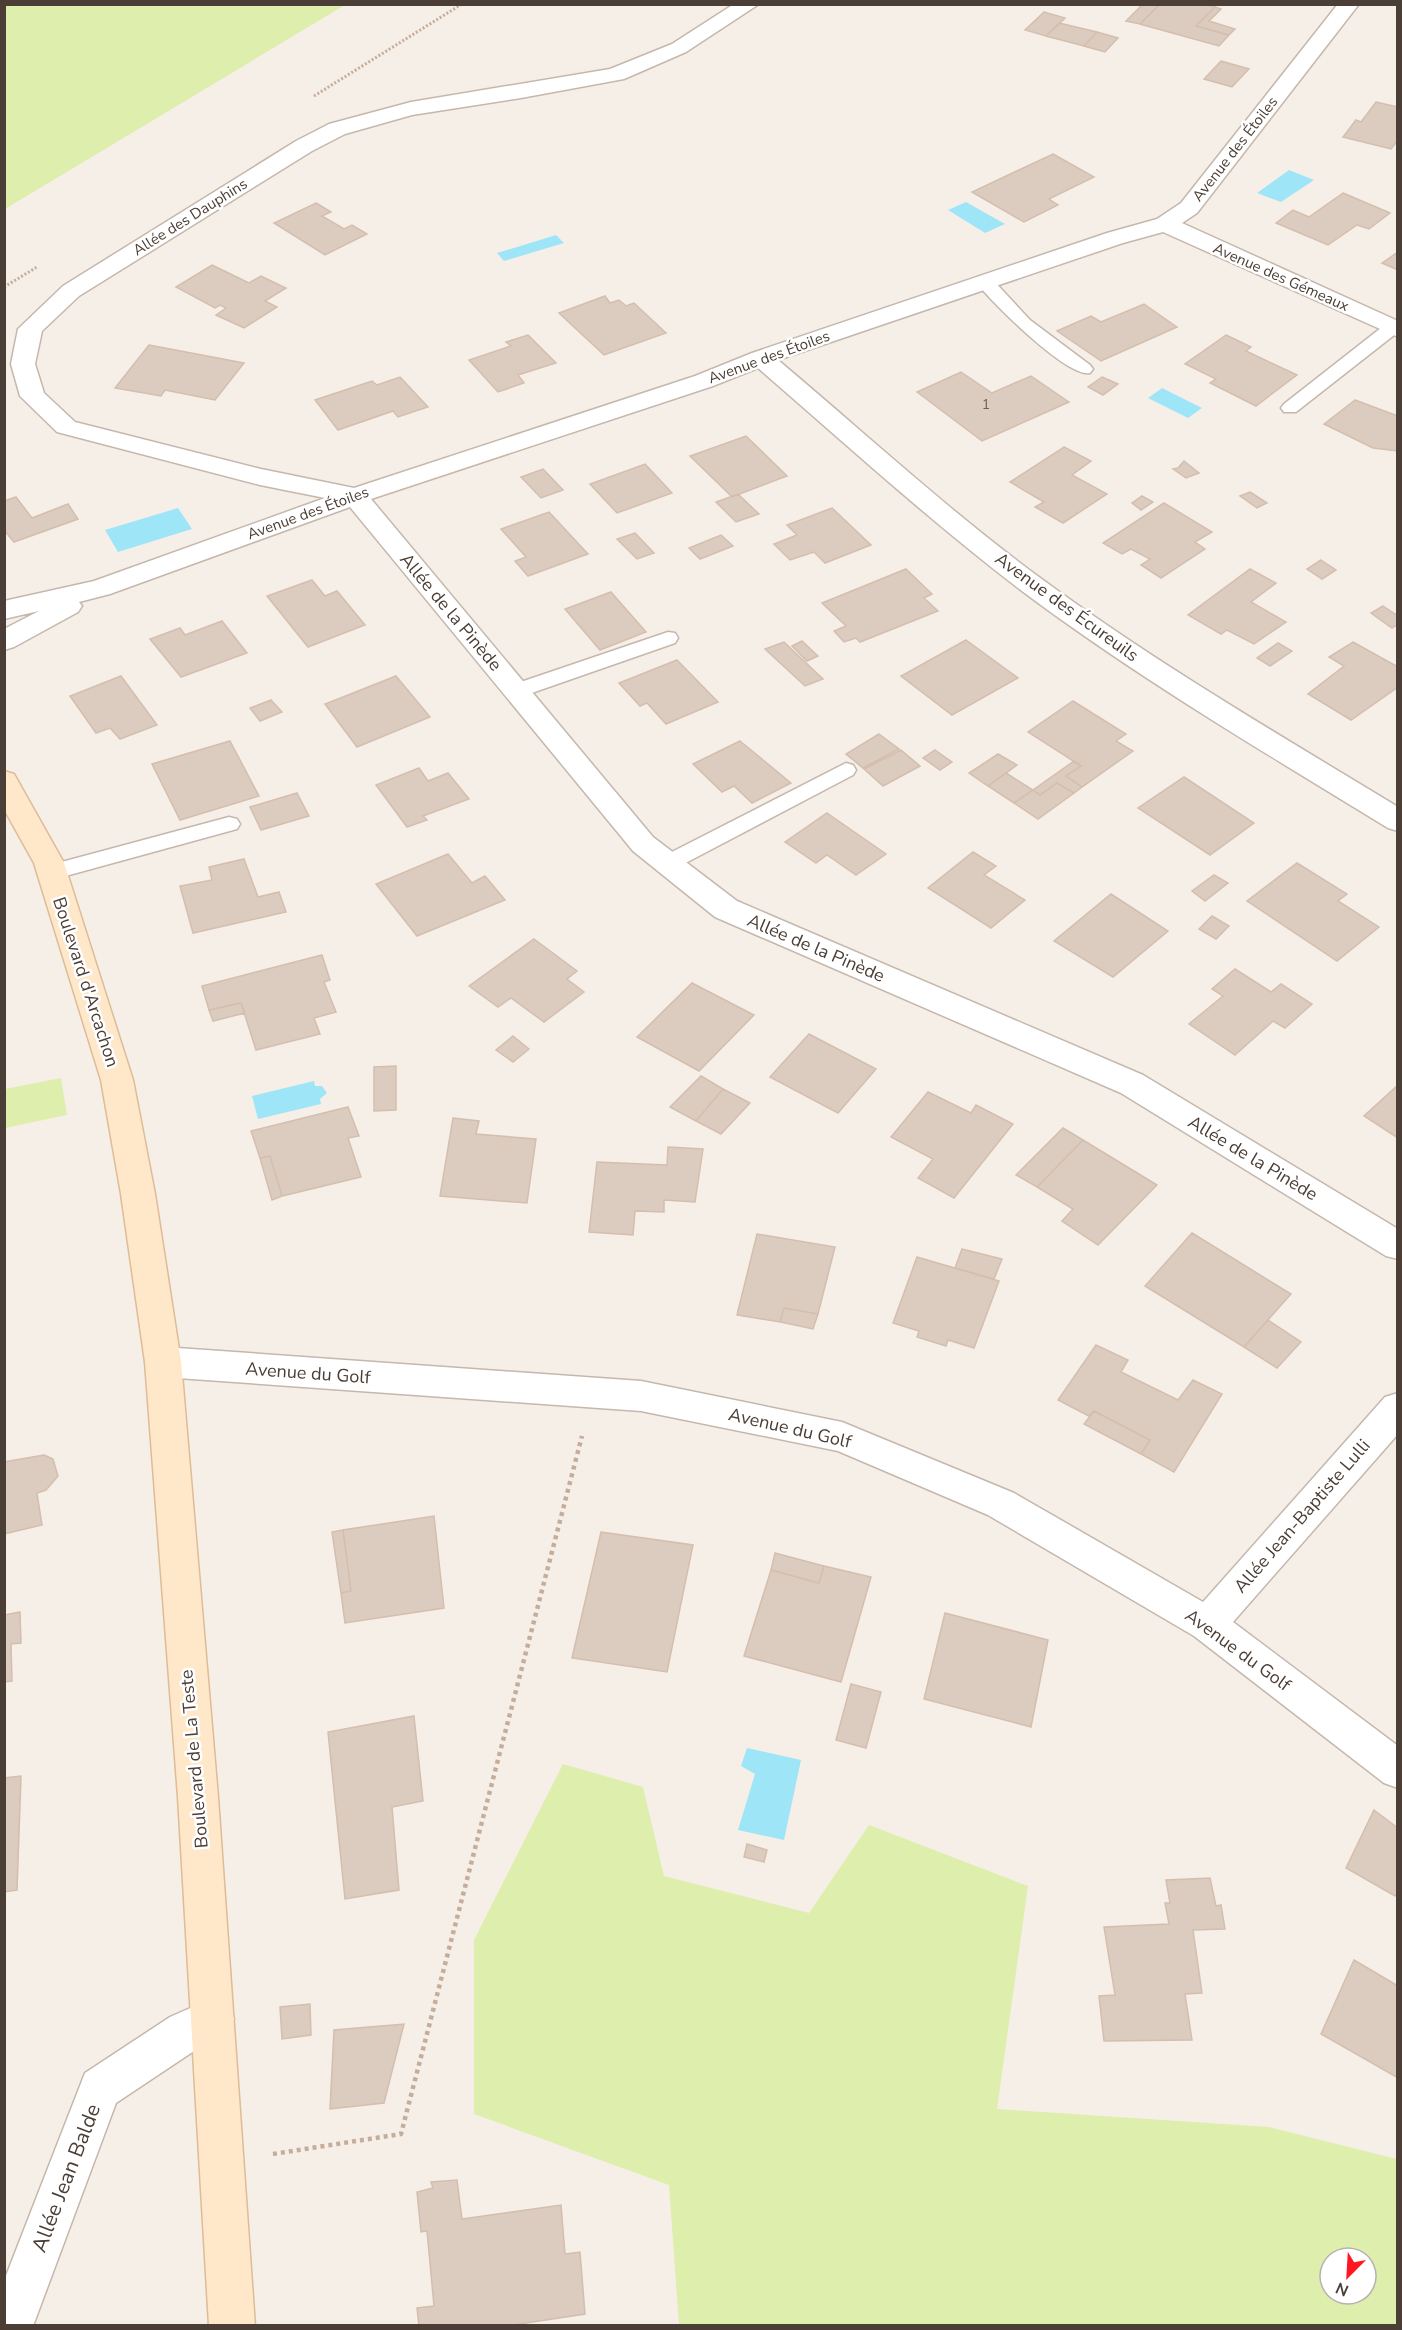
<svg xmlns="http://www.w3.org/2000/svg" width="1402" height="2330" font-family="'Nunito Sans',sans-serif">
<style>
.green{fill:#deeead;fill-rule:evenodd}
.water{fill:#9ee5f8}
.building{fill:#dccbbf;stroke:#d4beae;stroke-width:1.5}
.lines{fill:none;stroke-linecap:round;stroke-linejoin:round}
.service-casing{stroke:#c5b7ac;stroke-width:3}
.minor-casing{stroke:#c5b7ac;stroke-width:3}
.tertiary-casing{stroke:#c5b7ac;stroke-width:3}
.secondary-casing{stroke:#debc95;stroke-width:3}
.path-far1{stroke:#c6ad99;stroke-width:3;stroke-dasharray:2 2;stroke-linecap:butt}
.path{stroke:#c6ad99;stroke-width:4.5;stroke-dasharray:4 4;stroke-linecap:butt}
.service{fill:#fff;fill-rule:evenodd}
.minor{fill:#fff;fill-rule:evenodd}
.tertiary{fill:#fff;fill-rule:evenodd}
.secondary{fill:#ffe7c9;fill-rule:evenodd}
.labels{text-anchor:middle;stroke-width:5;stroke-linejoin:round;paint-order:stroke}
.far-number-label{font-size:14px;fill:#6e6158}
.far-street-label{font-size:15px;fill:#4a3e36;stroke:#fff}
.street-label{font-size:18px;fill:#4a3e36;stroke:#fff}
.near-street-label{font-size:21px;fill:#4a3e36;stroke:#fff}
</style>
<rect width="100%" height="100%" fill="#f6efe8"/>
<!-- green -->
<path class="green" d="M5,4h340v1l-340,204z
M61,1078l6,37 -62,13v-39z
M563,1764l80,23 21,89 145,37 60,-88 159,61 -31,223 272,18 128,32v166h-718l-10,-140 -195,-71v-174zM1330,2258h36v36h-36z"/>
<!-- water -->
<path class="water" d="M1289,170l25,10 -33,22 -24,-9z
M966,202l39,22 -20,9 -37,-23z
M556,235l8,8 -60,18 -7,-8z
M1162,388l40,20 -14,10 -40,-20z
M178,508l14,21 -74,23 -13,-22z
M314,1081l1,5h7l5,7 -7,6 1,5 -63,15 -6,-23z
M747,1748l54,12 -17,80 -46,-10 17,-56 -14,-8z"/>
<!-- building -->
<path class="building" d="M1143,4h17l-20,20 -14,-3z
M1160,4h47l8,3 -19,19 33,9 -10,11 -79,-22z
M1215,7l6,2 -12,12 26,8 -6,6 -33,-9z
M1044,12l21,6 -19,18 -21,-6z
M1059,23l38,9 -13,14 -38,-10z
M1097,32l21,6 -13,14 -21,-6z
M1221,61l28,8 -17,18 -28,-8z
M1376,102l22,5v33l-7,9 -48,-12 13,-17 5,2z
M1053,154l41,23 -45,22 9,6 -34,17 -52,-30z
M1343,193l47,20 -21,16 -12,-4 -29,20 -52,-22 17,-13 16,7z
M316,203l15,9 -9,4 22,13 8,-4 15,9 -42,21 -51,-32z
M1398,252v18l-16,-7z
M212,265l37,18 12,-7 25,12 -21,13 12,6 -33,21 -28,-13 10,-7 -6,-3 -5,3 -39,-21z
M605,296l5,7 9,-3 7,6 8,-3 32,30 -62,22 -45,-42z
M1144,304l33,23 -76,34 -44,-30 34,-15 10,6z
M528,335l28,28 -38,12 6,8 -26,9 -29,-32 42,-14 -5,-4z
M1226,335l25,12 -5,4 51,24 -41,31 -46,-23 6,-4 -31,-15z
M149,345l95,18 -29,37 -50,-10 -4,6 -46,-8z
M961,372l31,21 39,-17 38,26 -87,39 -65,-49z
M400,377l28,30 -30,10 -5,-6 -55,19 -23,-30 57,-19 5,4z
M1102,377l16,7 -15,11 -15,-8z
M1355,400l43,16v35l-25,-3 -49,-24z
M746,436l41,40 -55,21 -42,-41z
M1064,447l27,14 -19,14 35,19 -44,29 -28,-16 9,-5 -34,-20z
M1184,461l15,12 -13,5 -13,-9 5,-1z
M645,464l27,29 -55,20 -27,-29z
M543,469l20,21 -22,8 -20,-21z
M1250,492l17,11 -10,5 -17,-12z
M738,494l21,20 -23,8 -20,-20z
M1142,496l11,6 -12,8 -9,-7z
M16,497l16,21 36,-14 10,15 -64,23 -10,-12v-29z
M1164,503l48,29 -17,10 10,7 -44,29 -20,-13 9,-6 -19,-10 -9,5 -19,-11z
M832,508l39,37 -46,18 -11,-11 -24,8 -16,-16 23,-9 -10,-10z
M549,512l39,42 -60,22 -13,-15 11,-4 -25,-28z
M635,533l19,20 -17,6 -20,-20z
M721,535l12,11 -33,13 -11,-11z
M1321,560l15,10 -14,9 -15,-10z
M906,569l26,25 -8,4 14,13 -78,31 -4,-4 -12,4 -10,-11 12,-5 -24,-23z
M1250,569l26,14 -25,19 35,20 -32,22 -27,-14 -6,4 -33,-19z
M312,580l13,16 12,-5 28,34 -57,22 -41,-51z
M611,592l35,40 -46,18 -35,-41z
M1383,606l15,10v8l-6,4 -21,-15z
M222,621l25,32 -66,24 -31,-38 30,-11 5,7z
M966,640l52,38 -66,37 -51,-39z
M802,641l16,15 -11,5 -15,-15z
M784,642l39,37 -18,7 -40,-37z
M1353,642l45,25v20l-47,33 -43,-26 36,-28 -15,-9z
M1278,643l14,8 -22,15 -13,-8z
M677,660l41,42 -52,22 -19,-21 -7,3 -21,-23z
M121,676l36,49 -37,14 -10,-11 -14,5 -26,-37z
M396,676l34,41 -73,30 -32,-43z
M271,700l11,12 -22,9 -10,-13z
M1073,701l53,33 -10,7 17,10 -51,36 -16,-11 15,-10 -53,-34z
M879,734l20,15 -36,19 -17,-14z
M230,741l29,55 -79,24 -28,-56z
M740,741l51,42 -39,20 -18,-17 -12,6 -29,-28z
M901,750l19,16 -37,20 -19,-17z
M935,750l17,12 -12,8 -17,-12z
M998,754l19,11 -29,21 -19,-13z
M1074,761l7,5 -15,10 16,11 -8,6 -17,-10 -17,12 -7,-5z
M419,768l9,13 20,-8 21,26 -46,17 4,4 -20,7 -31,-42z
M1006,773l27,17 -19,13 -26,-17z
M1184,777l70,46 -44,32 -72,-47z
M1057,783l17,10 -36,26 -24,-16 19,-13 7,5z
M297,793l12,23 -48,14 -11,-23z
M827,813l59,41 -30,21 -29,-20 -11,8 -31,-21z
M973,852l23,14 -12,9 41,25 -34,28 -63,-40z
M448,854l24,29 13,-7 20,24 -88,36 -41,-52z
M244,859l14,38 21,-5 7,20 -93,21 -13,-47 32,-6 -3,-13z
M1297,863l50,31 -9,7 41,26 -42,34 -90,-60z
M1214,875l14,8 -23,18 -13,-10z
M1111,894l57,37 -55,46 -59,-36z
M1212,916l17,10 -13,13 -17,-10z
M534,939l43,32 -10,8 17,13 -40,30 -33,-24 -13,9 -29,-21z
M322,955l8,25 -6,2 12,30 -22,6 6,16 -64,16 -15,-47 -32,7 -7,-24z
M1235,969l36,23 10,-8 31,20 -27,24 -12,-7 -38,34 -46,-31 34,-28 -11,-7z
M692,983l62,32 -55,56 -62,-34z
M241,1003l4,10 -32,8 -4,-11z
M809,1034l67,35 -38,44 -68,-36z
M513,1036l16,13 -16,13 -17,-12z
M396,1066v44l-22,1v-44z
M701,1076l22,13 -27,32 -26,-14z
M1398,1085v53l-34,-22z
M723,1089l27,14 -29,31 -25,-13z
M928,1092l43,21 5,-8 37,19 -59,74 -36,-20 15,-19 -42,-22z
M348,1107l11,29 -11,2 13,39 -79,19 -12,-40 -10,2 -9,-27z
M453,1118l26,3 -3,13 60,5 -9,64 -87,-7z
M1063,1128l20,12 -46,47 -21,-12z
M1083,1140l74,45 -59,60 -36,-24 11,-12 -36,-22z
M668,1147l35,2 -8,53 -31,-2v12l-29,-1 -2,24 -44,-3 8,-70 70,3z
M270,1156l12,40 -10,4 -12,-42z
M1192,1233l99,61 -47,53 -99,-61z
M757,1234l78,13 -17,67 -34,-6 -4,14 -43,-7z
M962,1249l40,10 -8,20 -39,-11z
M917,1257l82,24 -25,67 -26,-8 -2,6 -29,-9 2,-6 -26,-8z
M784,1308l34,6 -5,15 -33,-7z
M1268,1320l33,22 -24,26 -33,-21z
M1096,1345l32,15 -7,12 57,28 15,-20 29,14 -48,78 -33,-18 9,-14 -56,-29 -5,5 -31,-16z
M1094,1411l56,29 -9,14 -57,-30z
M44,1455l9,4 5,17 -12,14 -9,3 5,32 -38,9v-72z
M434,1516l10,92 -99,15 -4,-30 10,-2 -8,-61z
M343,1530l8,61 -10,2 -9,-61z
M601,1532l92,13 -26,127 -95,-14z
M775,1553l49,13 -5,17 -48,-13z
M824,1566l47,11 -30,105 -97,-26 27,-86 48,13z
M20,1612l1,31 -10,1 1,37 -8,1v-67z
M945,1613l103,27 -17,87 -107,-28z
M851,1684l30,8 -15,56 -30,-8z
M414,1716l9,85 -31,6 7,83 -54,9 -17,-167z
M21,1776l-4,114 -13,2v-114z
M1374,1810l24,18v63l-3,5 -49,-28z
M747,1844l20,6 -3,12 -20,-5z
M1210,1878l6,28 5,-1 4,24 -32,1 9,63 -17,1 7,46 -88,1 -5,-45 16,-1 -11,-68 65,-3 -4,-21h5l-4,-23z
M1354,1960l44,26v92l-77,-44z
M310,2004l1,31 -29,4 -2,-32z
M404,2024l-20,79 -54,6 4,-79z
M457,2180l5,39 99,-14 4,49 15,-2 5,62 -78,12h-88l-2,-18 17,-2 -7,-75 -6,1 -4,-40 16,-4 -2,-6z"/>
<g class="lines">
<defs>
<path id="service" d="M986,278l6,1 38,41 60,45 3,4 -3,4c-22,5 -98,-70 -113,-90l3,-4z
M1392,323l6,1v8l-102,80h-12l-3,-4 3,-4 102,-80z
M668,632l7,1 3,5 -3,5 -152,53 -7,2 -7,-2 -3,-5 3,-5z
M846,763l7,2 3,5 -3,5 -177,93 -8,3 -8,-3 -3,-5 3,-5z
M229,817l8,2 3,5 -3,5 -186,51 -8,-3 -3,-5 3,-5z"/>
<path id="minor" d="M734,4h25l-73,48 -62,27 -103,19 -109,17 -67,19 -33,17 -233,145 -37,35 -7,33 9,29 31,29 186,47 93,19 341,-112 57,-23 355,-120 50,-14 24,-16 157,-199h21l-162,209 -15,10 216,98v16l-235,-105 -40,11 -345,117c88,74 172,152 265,220 113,83 235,154 355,227v24l-10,-3c-124,-76 -250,-150 -366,-237 -92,-70 -177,-148 -264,-223l-45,18 -342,113 282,338 84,64 406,174 255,154v30l-12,-3 -265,-163 -406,-176 -82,-66 -283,-344 -240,87 -31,8 3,4 -4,6 -64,35 -10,3v-21l35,-18 -35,8v-18l90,-20 231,-83 -65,-13 -203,-53 -37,-36 -9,-32 7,-35 45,-43 233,-145 33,-17 82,-22 199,-33 62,-25z
M163,1347l478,34 201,41 172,71 189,109 182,-205 13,-4v41l-165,188 165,124v42l-14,-5 -190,-147 -206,-121 -150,-64 -197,-40 -478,-34 -12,-5 -6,-10 6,-10z"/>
<path id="tertiary" d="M213,1998l15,6 6,15 -6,15 -28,13 -84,56 -83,223h-29v-45l81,-208 85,-56z"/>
<path id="secondary" d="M4,771l10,3 50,89 69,217 22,114 26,168 37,435 37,529h-46l-31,-529 -33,-435 -24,-168 -20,-114 -67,-217 -30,-54z"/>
</defs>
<!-- service casing -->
<use href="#service" class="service-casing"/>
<!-- minor casing -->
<use href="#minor" class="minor-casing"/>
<!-- tertiary casing -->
<use href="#tertiary" class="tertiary-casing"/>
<!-- secondary casing -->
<use href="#secondary" class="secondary-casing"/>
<!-- path-far1 -->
<path class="path-far1" d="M314,96l148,-92
M4,287l33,-20"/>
<!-- path -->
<path class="path" d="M273,2154l128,-20 181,-698"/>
<!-- service -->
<use href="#service" class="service"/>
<!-- minor -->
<use href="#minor" class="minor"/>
<!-- tertiary -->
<use href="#tertiary" class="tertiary"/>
<!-- secondary -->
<use href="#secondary" class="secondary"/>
</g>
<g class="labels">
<!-- far-number labels -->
<g class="far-number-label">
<text x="986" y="409">1</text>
</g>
<!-- far-street labels -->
<g class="far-street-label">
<text transform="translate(1235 149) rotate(-52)" y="5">Avenue des Étoiles</text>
<text transform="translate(190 217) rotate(-32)" y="5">Allée des Dauphins</text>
<text transform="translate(1281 277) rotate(24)" y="5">Avenue des Gémeaux</text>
<text transform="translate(769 357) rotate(-20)" y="5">Avenue des Étoiles</text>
<text transform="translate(308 513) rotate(-20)" y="5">Avenue des Étoiles</text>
</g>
<!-- street labels -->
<g class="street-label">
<text transform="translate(1067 607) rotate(36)" y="6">Avenue des Écureuils</text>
<text transform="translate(451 612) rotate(50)" y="6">Allée de la Pinède</text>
<text transform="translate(816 948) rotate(23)" y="6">Allée de la Pinède</text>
<text transform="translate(86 982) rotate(72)" y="6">Boulevard d'Arcachon</text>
<text transform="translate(1253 1158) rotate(31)" y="6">Allée de la Pinède</text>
<text transform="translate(308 1373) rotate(4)" y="6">Avenue du Golf</text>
<text transform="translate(790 1428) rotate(13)" y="6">Avenue du Golf</text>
<text transform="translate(1302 1516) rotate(-49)" y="6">Allée Jean-Baptiste Lulli</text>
<text transform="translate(1238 1650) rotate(36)" y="6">Avenue du Golf</text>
<text transform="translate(194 1759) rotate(-95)" y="6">Boulevard de La Teste</text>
</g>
<!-- near-street labels -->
<g class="near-street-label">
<text transform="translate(66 2178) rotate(-69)" y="7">Allée Jean Balde</text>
</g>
</g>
<!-- border -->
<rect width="1402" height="2330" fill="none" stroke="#4a3e36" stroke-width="12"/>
<!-- north arrow -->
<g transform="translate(1348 2276) rotate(204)"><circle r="28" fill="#ffffff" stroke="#b7b2af" stroke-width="1.5"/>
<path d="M0-4.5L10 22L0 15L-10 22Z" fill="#ff1621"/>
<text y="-9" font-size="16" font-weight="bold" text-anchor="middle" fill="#4a3e36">N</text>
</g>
</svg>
